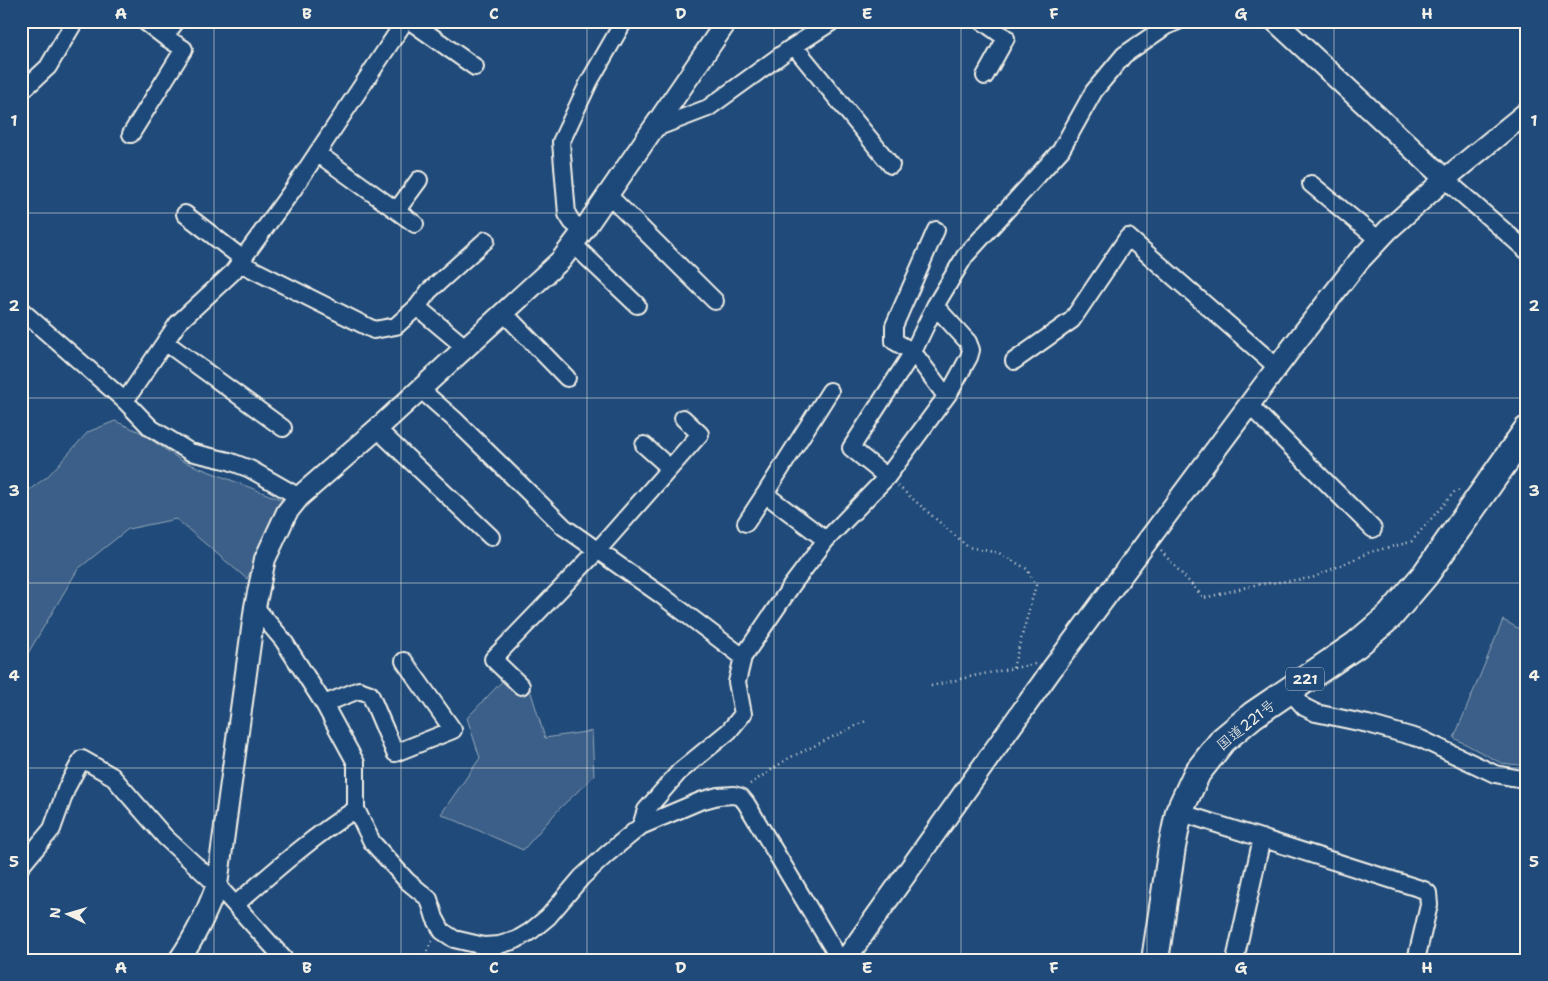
<svg xmlns="http://www.w3.org/2000/svg" width="1548" height="981" font-family="'Shantell Sans','Klee One',sans-serif">
<style>
.green{fill:#3a5f88;stroke:#97a8b8}
.lines{fill:none;stroke-linecap:round;stroke-linejoin:round}
.minor-casing{stroke:#f4f1e8;stroke-width:20}
.tertiary-casing{stroke:#f4f1e8;stroke-width:24}
.trunk-casing{stroke:#f4f1e8;stroke-width:30}
.path{stroke:#f4f1e8;stroke-width:2.5;stroke-dasharray:1 4;stroke-linecap:butt}
.minor{stroke:#1f4a7a;stroke-width:16}
.tertiary{stroke:#1f4a7a;stroke-width:20}
.trunk{stroke:#1f4a7a;stroke-width:26}
.grid{fill:none;stroke:#f4f1e8;stroke-width:1;stroke-opacity:0.55}
.labels{text-anchor:middle;stroke-width:4;stroke-linejoin:round;paint-order:stroke}
.shield{fill:#1f4a7a;stroke:#b4bfc7;stroke-width:1}
.shield-label{font-size:14px;font-weight:bold;fill:#f4f1e8}
.street-label{font-size:15px;fill:#f4f1e8;stroke:#1f4a7a}
.neatline{fill:none;stroke:#f4f1e8;stroke-width:2}
.grid-label{font-size:16px;text-anchor:middle;font-weight:bold;fill:#f4f1e8}
</style>
<rect width="100%" height="100%" fill="#1f4a7a"/>
<filter id="ink" filterUnits="userSpaceOnUse"><feTurbulence type="fractalNoise" baseFrequency=".02" numOctaves="2"/><feDisplacementMap in="SourceGraphic" scale="10" xChannelSelector="R" yChannelSelector="G"/><feConvolveMatrix kernelMatrix="1 2 1 2 8 2 1 2 1" color-interpolation-filters="sRGB"/></filter>
<g filter="url(#ink)">
<!-- green -->
<path class="green" d="M115,421l25,11 42,29 100,39 -35,79 -71,-60 -48,10 -50,40 -57,96v-169l27,-20 40,-44z
M1503,620l24,13v133l-26,-3 -47,-25z
M508,675l21,11 16,52 47,-7 2,45 -34,32 -37,42 -82,-36 39,-56 -13,-40z"/>
<g class="lines">
<defs>
<path id="minor" d="M144,21l21,16 11,-16
M410,21l65,46
M982,21l24,17 -21,38
M794,46l97,119
M21,92l27,-25 27,-46
M653,129l55,-21 80,-58 45,-29
M131,134l53,-85 -19,-12
M317,153l98,71
M1445,179l82,72
M1311,184l68,56
M608,195l107,106
M397,210l22,-30
M185,214l58,45
M936,230l-42,96v15l19,11 33,44
M583,231l-11,-9 -5,-8 -6,-72 28,-60 35,-61
M573,244l64,61
M240,263l134,67 22,-4 21,-19 49,41
M417,307l12,-16 57,-51
M21,310l104,91 26,27 39,24 39,9 21,8 49,28
M504,313l63,65
M165,342l118,86
M1014,361l58,-41 56,-83 149,130
M420,389l34,30 110,108 97,68 82,62
M125,401l53,-78 55,-51 61,-84 111,-167
M1249,405l124,124
M377,429l114,108
M644,445l26,23
M887,477l-36,-29 62,-96 22,-46
M746,523l19,-29
M826,540l-61,-46 65,-103
M255,607l28,33 41,64 32,59v46l16,33 35,39 22,18 6,19 7,13 12,8 30,7 15,-1 17,-5 15,-9 17,-14 34,-40 25,-23 34,-28 59,-25 18,-5 16,-1 7,2 5,6 94,157
M521,686l-28,-27 104,-108 103,-117 -17,-16
M1289,690l15,17 12,6 52,11 53,15 74,35 32,6
M324,704l35,-14 11,4 25,59 58,-23 -49,-69
M1179,812l245,78 4,3 1,12 -13,55
M641,826l5,-16 33,-38 50,-41 14,-17 -6,-32 6,-25 49,-72 34,-45 61,-63 64,-87 18,-33 2,-7 -3,-8 -33,-36 30,-50 96,-106 33,-59 30,-36 42,-29 12,-5
M21,866l31,-37 15,-42 15,-28 30,17 53,61 52,48 68,75
M235,905c39,-34 77,-68 121,-96
M1235,960l27,-122"/>
<path id="tertiary" d="M1275,21l170,158
M179,960c17,-24 28,-48 38,-75l38,-278 10,-48 22,-47 12,-15 78,-68 184,-169 22,-29 144,-210
M845,960l207,-291 238,-319 68,-88 30,-32 57,-51 82,-67"/>
<path id="trunk" d="M1155,960l17,-113 7,-35 18,-39 26,-33 30,-25 103,-70 34,-29 35,-41 102,-145"/>
</defs>
<!-- minor casing -->
<use href="#minor" class="minor-casing"/>
<!-- tertiary casing -->
<use href="#tertiary" class="tertiary-casing"/>
<!-- trunk casing -->
<use href="#trunk" class="trunk-casing"/>
<!-- path -->
<path class="path" d="M898,486l70,61 31,6 28,16 9,16 -23,83
M1161,551l43,47 51,-13 57,-7 58,-26 41,-10 45,-52 4,1
M931,686l42,-10 62,-12
M750,784l39,-26 77,-37
M423,960l9,-19"/>
<!-- minor -->
<use href="#minor" class="minor"/>
<!-- tertiary -->
<use href="#tertiary" class="tertiary"/>
<!-- trunk -->
<use href="#trunk" class="trunk"/>
</g>
</g>
<!-- grid -->
<path class="grid" d="M214,21v939M401,21v939M587,21v939M774,21v939M961,21v939M1147,21v939M1334,21v939M21,213h1506M21,398h1506M21,583h1506M21,768h1506"/>
<g class="labels">
<!-- shield labels -->
<rect class="shield" x="1286" y="667.5" width="38" height="23" rx="4"/>
<g class="shield-label">
<text x="1305" y="684">221</text>
</g>
<!-- street labels -->
<g class="street-label">
<text transform="translate(1246 725) rotate(-39)" y="5">国道221号</text>
</g>
</g>
<!-- margin -->
<rect width="1548" height="981" fill="none" stroke="#1f4a7a" stroke-width="55"/>
<!-- north arrow -->
<g transform="translate(68 914) rotate(275)" stroke="#1f4a7a" stroke-width="4" paint-order="stroke">
<path d="M0-4L9 19L0 12L-9 19Z" fill="#f4f1e8"/>
<text y="-8" font-size="14" font-weight="bold" text-anchor="middle" fill="#f4f1e8">N</text>
</g>
<rect x="28" y="28" width="1492" height="926" class="neatline"/>
<g class="grid-label">
<text x="121" y="19">A</text>
<text x="307" y="19">B</text>
<text x="494" y="19">C</text>
<text x="681" y="19">D</text>
<text x="867" y="19">E</text>
<text x="1054" y="19">F</text>
<text x="1241" y="19">G</text>
<text x="1427" y="19">H</text>
<text x="14" y="126">1</text>
<text x="1534" y="126">1</text>
<text x="14" y="311">2</text>
<text x="1534" y="311">2</text>
<text x="14" y="496">3</text>
<text x="1534" y="496">3</text>
<text x="14" y="681">4</text>
<text x="1534" y="681">4</text>
<text x="14" y="867">5</text>
<text x="1534" y="867">5</text>
<text x="121" y="973">A</text>
<text x="307" y="973">B</text>
<text x="494" y="973">C</text>
<text x="681" y="973">D</text>
<text x="867" y="973">E</text>
<text x="1054" y="973">F</text>
<text x="1241" y="973">G</text>
<text x="1427" y="973">H</text>
</g>
</svg>
